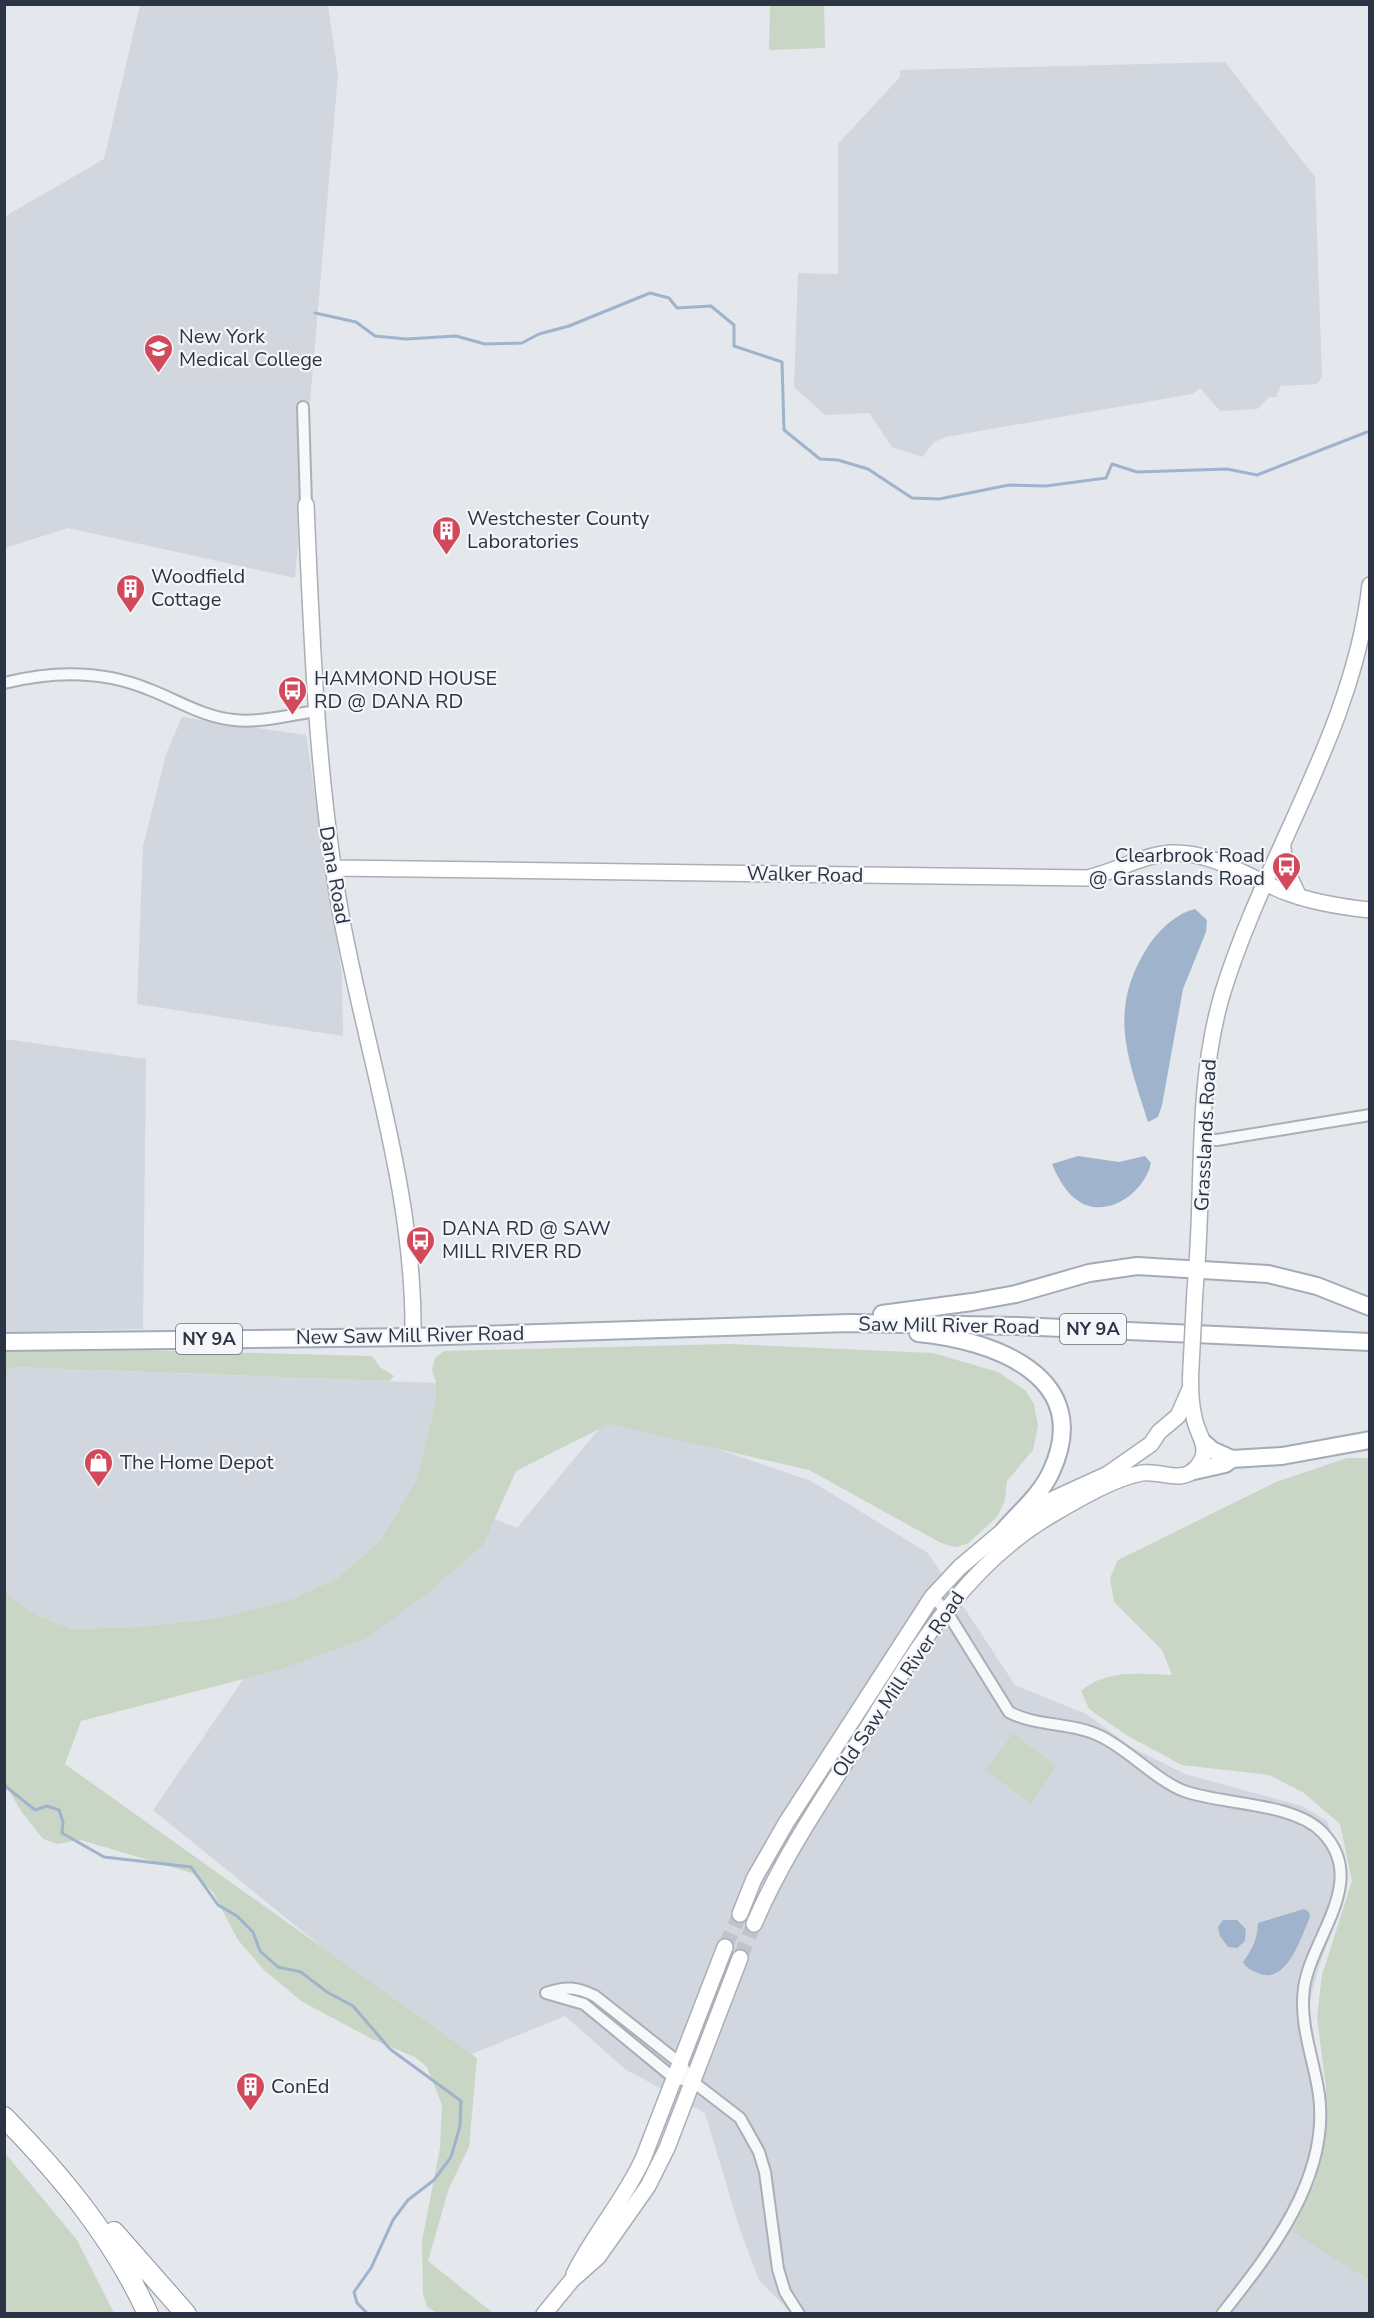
<svg xmlns="http://www.w3.org/2000/svg" width="1374" height="2318" font-family="'Nunito Sans',sans-serif">
<style>
.built{fill:#d2d6de}
.green{fill:#c9d6c5}
.water{fill:#9fb4cc}
.lines{fill:none;stroke-linecap:round;stroke-linejoin:round}
.stream{stroke:#9fb4cc;stroke-width:3}
.secondary-tunnel{stroke:#bfc3cb;stroke-width:15;stroke-dasharray:15 8;stroke-linecap:butt}
.street-casing{stroke:#a9aeb7;stroke-width:14}
.secondary-casing{stroke:#a9aeb7;stroke-width:18}
.primary-casing{stroke:#a3abb8;stroke-width:20}
.highway-casing{stroke:#8b94a3;stroke-width:22}
.street{stroke:#f7f8fa;stroke-width:10}
.secondary{stroke:#fff;stroke-width:15}
.primary{stroke:#fff;stroke-width:16}
.highway{stroke:#fff;stroke-width:20}
.secondary-bridge-casing{stroke:#a9aeb7;stroke-width:18;stroke-linecap:butt}
.secondary-bridge{stroke:#fff;stroke-width:15}
.labels{text-anchor:middle;stroke-width:4.5;stroke-linejoin:round;paint-order:stroke}
.shield{fill:#f4f6f9;stroke:#676e7b;stroke-width:1.5}
.shield-label{font-size:18px;font-weight:bold;fill:#2b3445}
.poi-label{font-size:20px;fill:#2b3445;stroke:#f4f6f9;text-anchor:start}
.street-label{font-size:20px;fill:#2b3445;stroke:#f4f6f9}
</style>
<rect width="100%" height="100%" fill="#e4e7ec"/>
<!-- built -->
<path class="built" d="M140,5h188l10,70 -43,503 -227,-50 -63,20 -1,-331 100,-58z
M1225,62l90,115 7,200 -5,7 -36,2 -5,11h-7l-12,12 -37,2 -20,-23 -8,6 -247,43 -12,6 -10,14 -31,-10 -23,-34 -44,2 -31,-28 4,-114 40,1v-130l62,-67v-7z
M182,717l124,18 36,240 1,61 -206,-32 6,-157 23,-93z
M5,1039l141,20 -3,270 -138,3z
M13,1367l423,16v16l-19,80 -37,62 -44,38 -44,20 -74,19 -81,9 -65,2 -42,-17 -25,-20 -1,-220z
M612,1413l199,68 117,72 87,132 71,29 45,33 54,27 117,32 25,15 19,56 -9,40 -18,49 -10,38 10,69 -7,107 57,59v74h-578l-32,-33 -19,-50 -35,-117 -80,-44 -60,-53 -105,43 -307,-249 98,-142 231,-154 35,14z"/>
<!-- green -->
<path class="green" d="M770,5h54l1,43 -56,2z
M728,1344l205,9 65,19 28,19 8,13 4,22 -5,24 -26,31 -2,19 -8,17 -30,27 -12,3 -14,-4 -132,-73 -200,-46 -93,47 -33,74 -59,51 -59,43 -87,31 -197,51 -16,43 412,294 -8,89 -20,41 -21,73 65,52h-56l-10,-6 -4,-14 -1,-52 18,-93 2,-43 -15,-38 -12,-10 -43,-18 -71,-38 -37,-31 -26,-30 -25,-48 -21,-19 -111,-33 -24,4 -14,-5 -22,-28 -16,-27v-192l25,20 42,17 65,-2 81,-9 74,-19 44,-20 44,-38 37,-62 19,-80v-16l-4,-14 3,-11 9,-7z
M92,1349l280,7 8,11 14,9 -5,5 -376,-14 -8,5v-20z
M1347,1458h22v822l-76,-48 22,-50 10,-50 1,-44 -9,-71 5,-42 30,-94 -12,-57 -36,-31 -35,-18 -87,-10 -54,-29 -39,-27 -8,-18c26,-22 59,-17 91,-16l-10,-25 -48,-48 -4,-24 8,-18 158,-78z
M1013,1733l43,33 -25,37 -45,-32z
M5,2153l72,87 37,73h-109z"/>
<!-- water -->
<path class="water" d="M1195,909l12,11 -1,12 -23,57 -21,116 -4,12 -10,5c-21,-67 -41,-113 1,-177 11,-16 28,-32 46,-36z
M1078,1156l41,6 26,-6 6,7c-7,32 -50,61 -79,33 -9,-9 -15,-20 -20,-32z
M1304,1909l5,3 1,5c-9,20 -23,69 -52,56 -6,-2 -12,-5 -15,-11 10,-14 14,-22 15,-39z
M1223,1920h14l9,9 -1,12 -8,7 -9,-1 -8,-11 -2,-9z"/>
<g class="lines">
<!-- stream -->
<path class="stream" d="M315,313l41,9 19,14 31,3 50,-3 29,8 37,-1 17,-9 30,-8 81,-33 19,5 8,10 34,-2 23,19v21l48,16 2,68 36,29 18,1 30,9 44,29 27,1 70,-14 37,1 60,-8 6,-14 25,8 90,-3 30,6 110,-43
M4,1785l31,25 12,-4 12,4 4,12 -1,11 42,24 87,10 27,38 19,11 16,16 7,19 18,16 23,5 26,20 26,14 37,43 71,52 -1,25 -9,31 -17,23 -26,20 -15,20 -22,48 -17,24 3,11 11,11"/>
<!-- secondary-tunnel -->
<path class="secondary-tunnel" d="M725,1947l15,-33
M740,1958l14,-34"/>
<defs>
<path id="street" d="M303,407l3,98
M4,683c48,-12 98,-13 144,6 29,11 55,28 86,31 27,3 55,-5 82,-9
M1202,1139l15,1 153,-25
M932,1597l13,12 64,103c28,15 63,10 91,24 28,13 57,45 84,55 38,14 109,11 138,41 48,49 -11,105 -18,156 -5,38 10,71 15,107 11,83 -49,158 -97,219
M692,2081l-17,-2 -91,-75 -38,-11c20,-7 31,-6 49,3l86,68 11,17 48,37 19,34 6,20 13,97 7,23 14,22"/>
<path id="secondary" d="M306,505c6,141 11,282 37,421 26,136 72,271 70,411
M1283,847l2,20 14,30
M335,868l752,10c28,-6 55,-23 84,-25 42,-2 79,26 117,40 27,10 53,14 82,17
M1195,1289c10,-98 -1,-198 27,-294 42,-139 131,-262 148,-410
M740,1914l14,-35 32,-56 146,-226 28,-30 45,-38 46,-29 57,-26 43,-30 8,-12 19,-16 11,-25
M754,1924c28,-65 66,-121 104,-181 53,-84 102,-173 190,-226 26,-15 65,-39 94,-44 20,-3 40,12 55,-6 16,-19 0,-31 -3,-50 -4,-17 -4,-33 -3,-50
M574,2274c20,-40 50,-74 69,-115l82,-212
M544,2314l28,-34 26,-23 50,-71 19,-38 73,-190"/>
<path id="primary" d="M882,1314l90,-12 44,-8 73,-21 48,-7 131,8 49,12 53,21
M918,1333c74,7 178,43 133,139 -10,22 -30,39 -46,57
M4,1342l409,-5 436,-14 169,3 352,16
M1204,1443l8,7 20,9 50,-3 88,-16
M1194,1471l31,-7 7,-5"/>
<path id="highway" d="M4,2117c57,58 110,122 144,197
M114,2232l72,82"/>
</defs>
<!-- street casing -->
<use href="#street" class="street-casing"/>
<!-- secondary casing -->
<use href="#secondary" class="secondary-casing"/>
<!-- primary casing -->
<use href="#primary" class="primary-casing"/>
<!-- highway casing -->
<use href="#highway" class="highway-casing"/>
<!-- street -->
<use href="#street" class="street"/>
<!-- secondary -->
<use href="#secondary" class="secondary"/>
<!-- primary -->
<use href="#primary" class="primary"/>
<!-- highway -->
<use href="#highway" class="highway"/>
<defs>
<path id="secondary-bridge" d="M1191,1367l4,-78"/>
</defs>
<!-- secondary-bridge casing -->
<use href="#secondary-bridge" class="secondary-bridge-casing"/>
<!-- secondary-bridge -->
<use href="#secondary-bridge" class="secondary-bridge"/>
</g>
<!-- icons -->
<defs>
<symbol id="university-pin" viewBox="-11 -11 22 30"><path d="M0 17L-7.5 6A9.5 9.5 0 1 1 7.5 6Z" fill="#d1495b" stroke="#f4f6f9"/><path d="M0-5L7-2L0 1L-7-2ZM-4 1L0 2.5L4 1V4Q0 6-4 4Z" fill="#fff"/></symbol>
<symbol id="building-pin" viewBox="-11 -11 22 30"><path d="M0 17L-7.5 6A9.5 9.5 0 1 1 7.5 6Z" fill="#d1495b" stroke="#f4f6f9"/><path d="M-4-6H4V6H1V3H-1V6H-4ZM-2.5-4.3h1.7v1.8h-1.7ZM.8-4.3h1.7v1.8H.8ZM-2.5-1h1.7V.8h-1.7ZM.8-1h1.7V.8H.8Z" fill="#fff"/></symbol>
<symbol id="bus-pin" viewBox="-11 -11 22 30"><path d="M0 17L-7.5 6A9.5 9.5 0 1 1 7.5 6Z" fill="#d1495b" stroke="#f4f6f9"/><path d="M-5-6H5V4H4V6H2V4H-2V6H-4V4H-5ZM-3.5-4V0h7V-4ZM-3.5 1.2v1.5H-2V1.2ZM2 1.2v1.5H3.5V1.2Z" fill="#fff"/></symbol>
<symbol id="shop-pin" viewBox="-11 -11 22 30"><path d="M0 17L-7.5 6A9.5 9.5 0 1 1 7.5 6Z" fill="#d1495b" stroke="#f4f6f9"/><path d="M-5-2.5h2.3a2.7 3.5 0 0 1 5.4 0H5L5.5 6h-11ZM-1.5-2.5h3a1.5 2.3 0 0 0-3 0Z" fill="#fff"/></symbol>
</defs>
<g fill-rule="evenodd">
<use href="#university-pin" x="142" y="332" width="33" height="45"/>
<use href="#building-pin" x="430" y="514" width="33" height="45"/>
<use href="#building-pin" x="114" y="572" width="33" height="45"/>
<use href="#bus-pin" x="276" y="674" width="33" height="45"/>
<use href="#bus-pin" x="1270" y="850" width="33" height="45"/>
<use href="#bus-pin" x="404" y="1224" width="33" height="45"/>
<use href="#shop-pin" x="82" y="1446" width="33" height="45"/>
<use href="#building-pin" x="234" y="2070" width="33" height="45"/>
</g>
<g class="labels">
<!-- shield labels -->
<g class="shield">
<rect x="1060" y="1314" width="66" height="30" rx="4.5"/>
<rect x="176" y="1324" width="66" height="30" rx="4.5"/>
</g>
<g class="shield-label">
<text x="1093" y="1335">NY 9A</text>
<text x="209" y="1345">NY 9A</text>
</g>
<!-- poi labels -->
<g class="poi-label">
<text x="179" y="343">New York<tspan x="179" dy="23">Medical College</tspan></text>
<text x="467" y="525">Westchester County<tspan x="467" dy="23">Laboratories</tspan></text>
<text x="151" y="583">Woodfield<tspan x="151" dy="23">Cottage</tspan></text>
<text x="314" y="685">HAMMOND HOUSE<tspan x="314" dy="23">RD @ DANA RD</tspan></text>
<text x="1265" y="862" text-anchor="end">Clearbrook Road<tspan x="1265" dy="23">@ Grasslands Road</tspan></text>
<text x="442" y="1235">DANA RD @ SAW<tspan x="442" dy="23">MILL RIVER RD</tspan></text>
<text x="120" y="1469">The Home Depot</text>
<text x="271" y="2093">ConEd</text>
</g>
<!-- street labels -->
<g class="street-label">
<text transform="translate(805 874) rotate(1)" y="7">Walker Road</text>
<text transform="translate(335 875) rotate(80)" y="7">Dana Road</text>
<text transform="translate(1205 1135) rotate(-87)" y="7">Grasslands Road</text>
<text transform="translate(949 1325) rotate(1)" y="7">Saw Mill River Road</text>
<text transform="translate(410 1335) rotate(-1)" y="7">New Saw Mill River Road</text>
<text transform="translate(898 1684) rotate(-56)" y="7">Old Saw Mill River Road</text>
</g>
</g>
<!-- border -->
<rect width="1374" height="2318" fill="none" stroke="#2b3445" stroke-width="12"/>
</svg>
